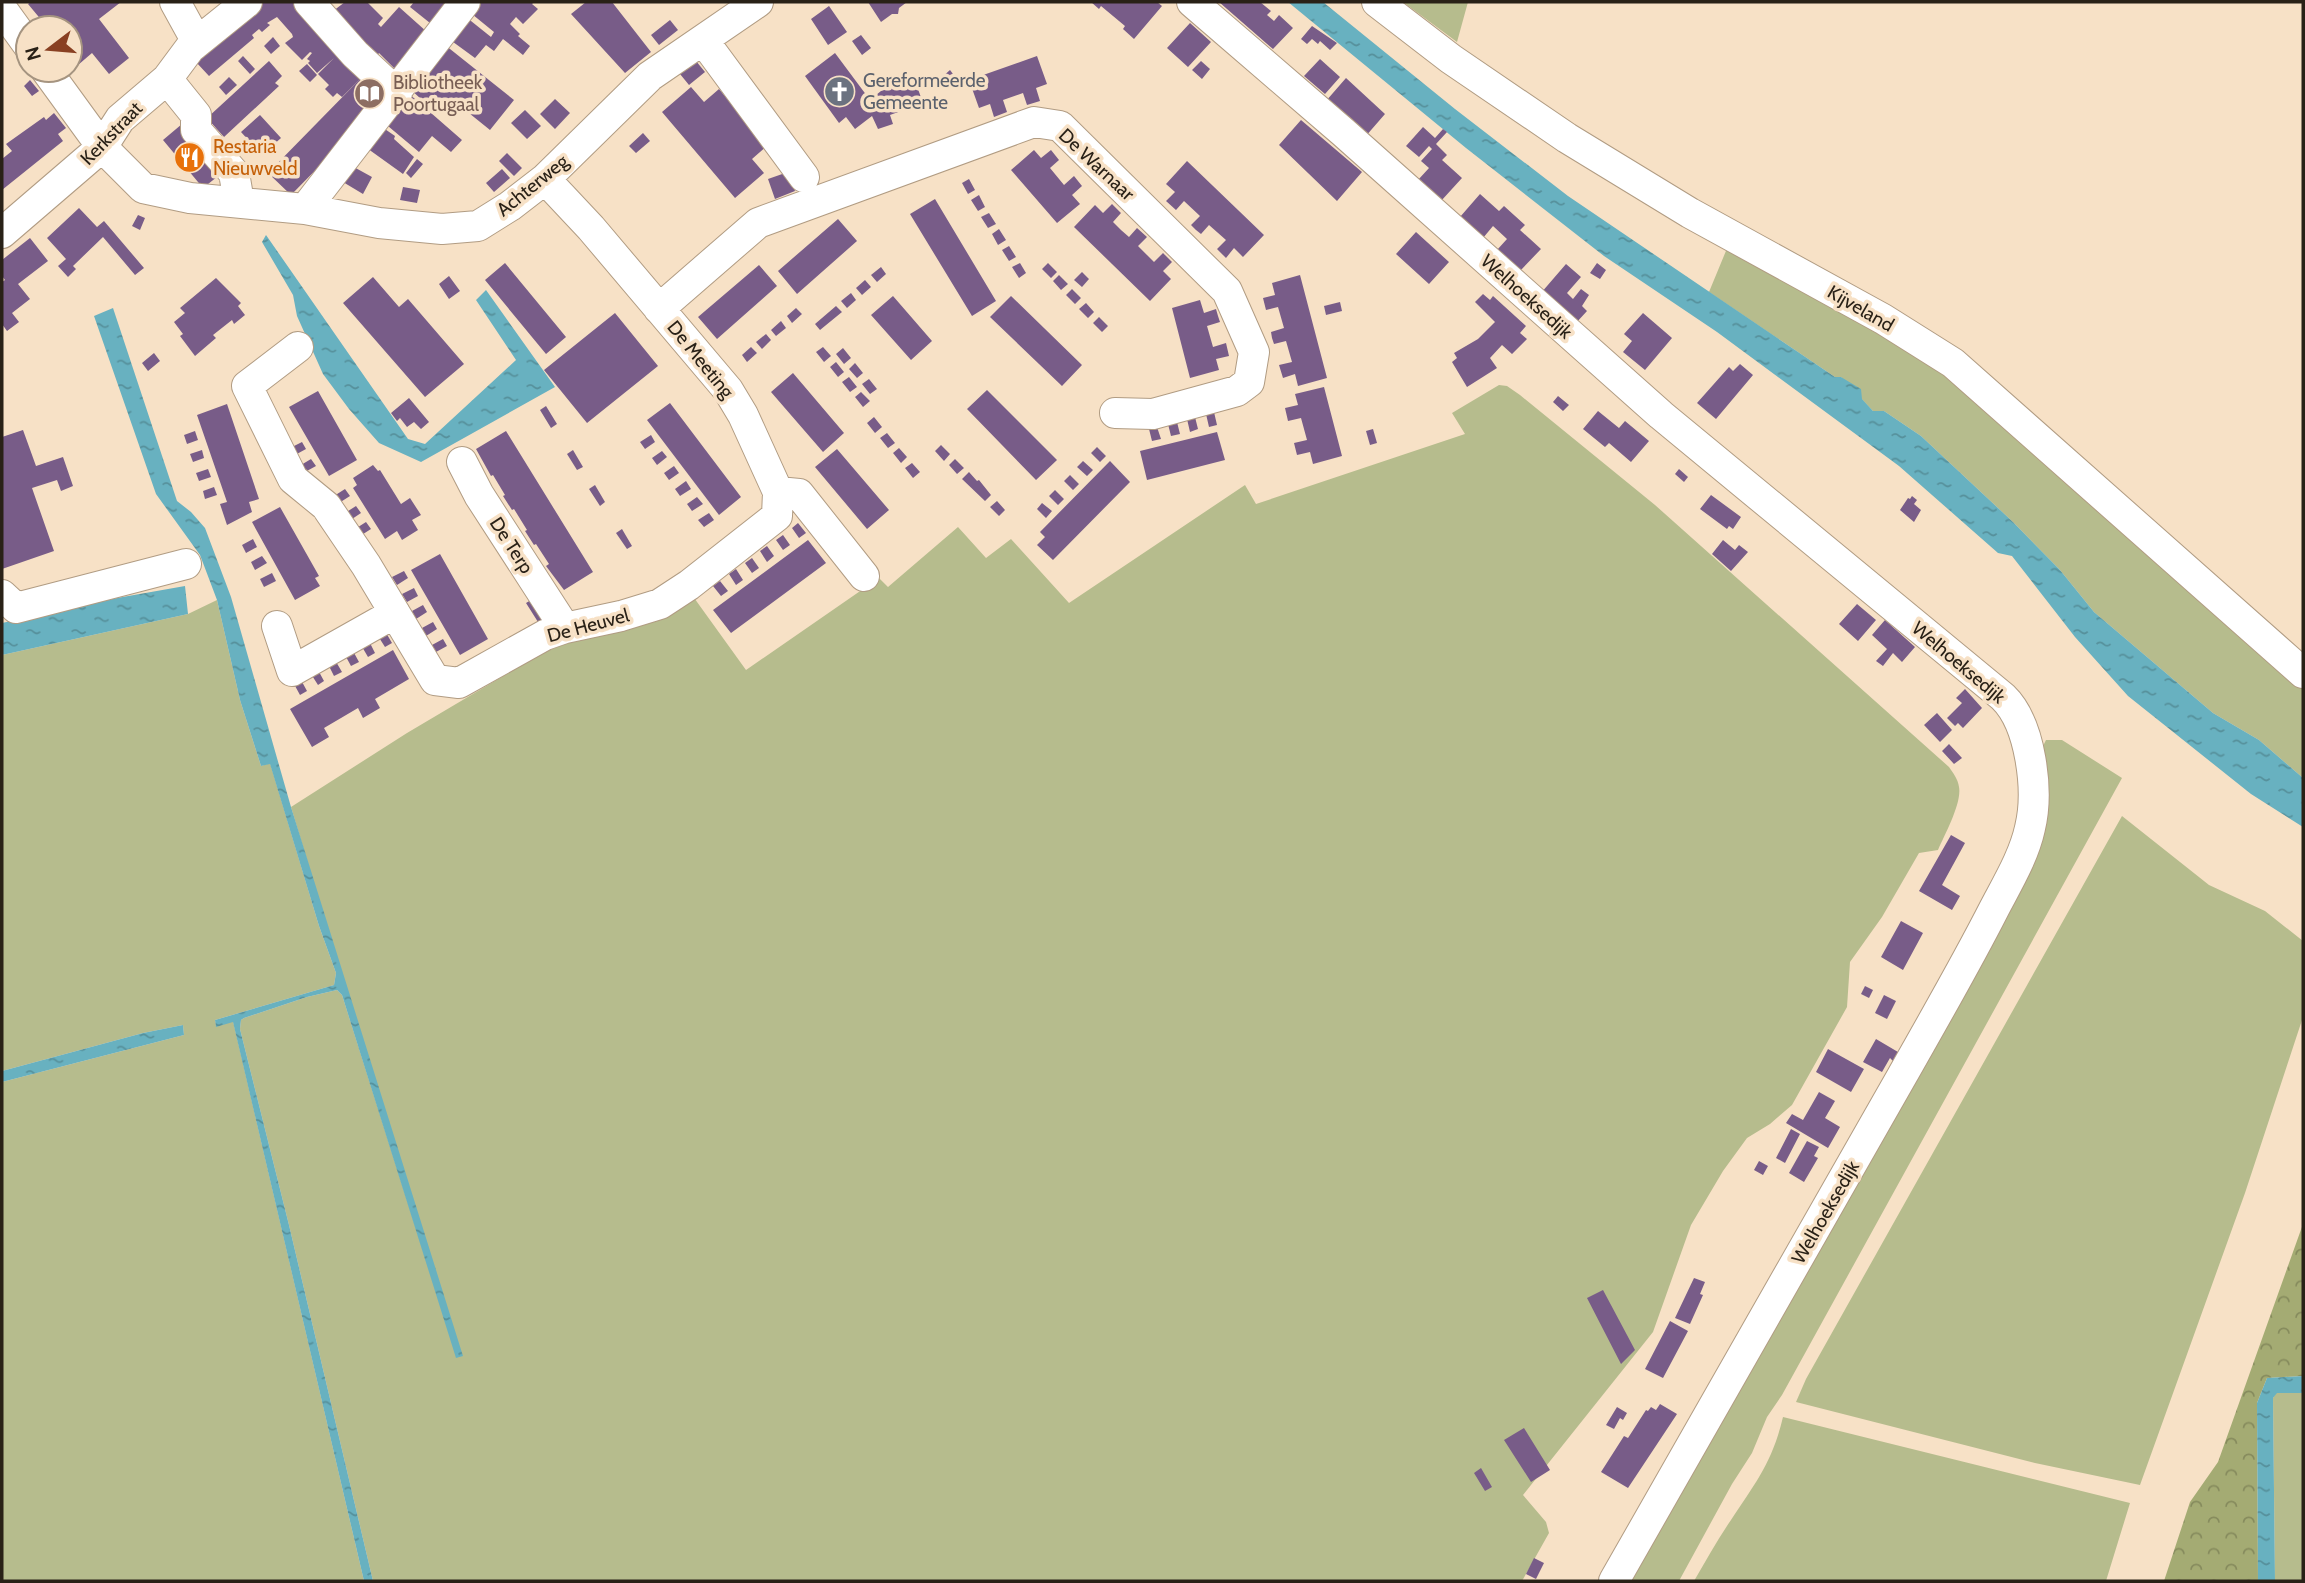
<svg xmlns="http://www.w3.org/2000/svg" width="2305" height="1583" font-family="Cabin,sans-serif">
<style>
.grass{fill:#b6bc8d}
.forest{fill:url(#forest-crowns)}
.water{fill:url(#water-ripples)}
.building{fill:#785c88}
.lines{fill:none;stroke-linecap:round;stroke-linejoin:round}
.minor-casing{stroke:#b19c83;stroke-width:32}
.minor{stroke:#fff;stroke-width:30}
.labels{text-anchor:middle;stroke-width:7;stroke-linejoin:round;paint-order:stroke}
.worship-label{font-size:19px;fill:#5b616d;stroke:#f7e1c6;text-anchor:start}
.education-label{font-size:19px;fill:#785e54;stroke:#f7e1c6;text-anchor:start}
.street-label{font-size:19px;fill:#292117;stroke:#f7e1c6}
.food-label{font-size:19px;fill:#c56008;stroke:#f7e1c6;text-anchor:start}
</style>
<defs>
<pattern id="forest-crowns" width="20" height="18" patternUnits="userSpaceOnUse" patternTransform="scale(1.75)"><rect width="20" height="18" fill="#a4ab73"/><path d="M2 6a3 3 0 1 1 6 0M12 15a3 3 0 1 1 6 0" fill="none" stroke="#868b5d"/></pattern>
<pattern id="water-ripples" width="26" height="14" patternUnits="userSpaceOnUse" patternTransform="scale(1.75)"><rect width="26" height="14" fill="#68b1c0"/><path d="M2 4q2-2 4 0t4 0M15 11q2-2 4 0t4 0" fill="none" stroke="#56909b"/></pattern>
</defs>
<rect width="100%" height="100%" fill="#f7e1c6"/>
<!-- grass -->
<path class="grass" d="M1403,2h65l-11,40z
M1728,246l196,114 67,48 312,271v99l-44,-38 -46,-27 -119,-101 -34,-42 -47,-48 -92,-86 -37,-25h-11l-32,-34h-6l-126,-85z
M1499,385l8,1 13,9 135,110 294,262c4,6 9,12 10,20 3,16 -14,47 -21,63l-19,3 -37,64 -32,45 -3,45 -55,98 -22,19 -23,14 -24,33 -32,54 -38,107 -130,163 23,27 3,11 -27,48h-1149l-84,-356 -49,-196 1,-9 3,-2 63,-21 30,-7 5,5 115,363 -166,-551 116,-74 135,-80 150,-58 54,75 133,-92 9,9 70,-60 28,31 25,-19 58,64 176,-118 11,19 209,-70 -13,-21z
M217,600l23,100 21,66 9,-3 49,163 17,47 -2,12 -119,35 1,6 17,-5 131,560h-362v-499l182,-47 -1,-10 -40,8 -141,38v-416l186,-41z
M2046,740h16l60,38 -340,617 -15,22 -15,36 -20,31 -53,97h-50l371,-659 41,-172z
M2122,816l87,69 56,26 38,30v76l-58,176 -105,292 -105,-22 -239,-61 10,-23z
M2276,1393h27v188h-28l-2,-183z
M1783,1417l347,86 -24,78h-412c12,-20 23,-41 37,-61 25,-38 41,-57 52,-103z"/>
<!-- forest -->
<path class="forest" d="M2303,1224v152l-36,2 -10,25 1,178h-94l26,-79 28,-40z"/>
<!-- water -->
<path class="water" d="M1288,2h35l132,107 113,87 233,158 34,23h6l20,12 1,10 11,12h11l37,25 92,86 47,48 34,42 119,101 46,27 44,38v49l-52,-33 -123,-98 -53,-59 -63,-81 -14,-3 -99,-87 -182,-134 -113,-76 -138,-108z
M266,235l142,204 17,5 91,-84 -40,-60 10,-10 69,97 -134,75 -42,-19 -30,-34 -26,-35 -26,-58 -4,-21 -31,-53z
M113,308l64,193 14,11 14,16 26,69 60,210 172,549 -7,2 -114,-363 -5,-5 -30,7 -63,21 -3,2 -1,9 49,196 84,356h-9l-131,-559 -17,5 -1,-7 119,-35 2,-12 -17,-47 -49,-162 -9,2 -21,-66 -23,-100 -17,-45 -44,-61 -62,-178z
M185,586l3,28 -186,41v-32l115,-25z
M183,1025l1,10 -182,47v-11l141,-38z
M2303,1376v17h-26l-4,5 2,183h-17l-1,-178 10,-25z"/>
<!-- building -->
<path class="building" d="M31,2h90l-22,17 30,39 -20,16 -17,-21 -14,12 -8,-9v-28h-22l-20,-24z
M264,2h33l64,76 -19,19 -5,-4 -4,4 -8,-8 4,-4 -11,-11 16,-16 -17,15 -9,-10 2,-2 -3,-2 5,-6 -2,-1 -8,8 -17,-17 8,-6 -1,-3 -15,-17 -10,6 3,2 -8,7 -3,-3 -7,6 2,3 -45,38 -13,-14 15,-17z
M345,2h22l16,16 -5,6 3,3 18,-20 28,25 -32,37 -16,-16 -2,3 -44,-45z
M414,2h32l-16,21 -20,-16z
M474,2h60l-2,2 6,5 -15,15 -7,-7 -6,7 10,10 -2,2 12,10 -7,9 -20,-16 -9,12 -8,-6 -11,13 -26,-19 17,-22 25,20 3,-5 -27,-22z
M586,2h26l39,50 -26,21 -54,-59z
M868,2h39l-8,6 -1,6h-6l-11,8z
M1091,2h66l5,4 -28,33 -11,-10 2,-3 -24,-20 -2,3z
M1219,2h41l11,9 -4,4 7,6 5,-6 14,13 -20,21z
M829,6l18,26 -19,13 -17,-26z
M670,20l8,10 -19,15 -8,-10z
M1190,23l21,19 -23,25 -21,-19z
M1312,26l25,17 -7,7 -10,-9 -2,3 -6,-5 -5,5 -6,-5z
M861,35l10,13 -9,7 -10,-14z
M273,37l7,9 -9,8 -7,-8z
M445,45l69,55 -24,30 -31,-25 -7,8 -11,-11 -7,9 -25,-23z
M835,53l35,47 11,-9 33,-13 9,25 -33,12 3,9 -15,5 -6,-13 -17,13 -9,-12 -7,6 -34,-47z
M243,56l12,13 -5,5 -12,-13z
M1037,56l10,28 -11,4 4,13 -13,4 -4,-12 -20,7 4,12 -13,5 -4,-13 -11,4 -10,-28z
M1320,59l20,18 -15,17 -21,-18z
M269,61l13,15 -7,7 4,3 -55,51 -17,-19z
M696,61l9,11 -16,13 -9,-11z
M1201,61l9,8 -8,10 -10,-9z
M307,64l10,11 -7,7 -11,-11z
M950,70l6,8 -10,8 -6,-7z
M366,73l19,18 -32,41 -62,63 -23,-22z
M229,77l8,8 -11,10 -7,-8z
M1346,78l39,36 -20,23 -39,-36z
M30,80l9,11 -7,5 -8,-10z
M691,87l13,15 15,-13 48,57 -15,13 12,14 -29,25 -73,-86z
M407,92l55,48 -11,12 -19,-16 -13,16 -37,-31z
M555,99l15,14 -15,16 -15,-15z
M525,110l16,16 -14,13 -16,-16z
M54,113l12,15 -8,6 5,7 -61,49v-31l10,-8 -6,-7 38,-27 2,3z
M260,115l21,23 -19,17 -21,-23z
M1301,120l61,52 -25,29 -58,-56z
M182,124l40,49 -19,15 -40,-48z
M379,125l16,11 -1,3 20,18 -11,17 -39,-28z
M1423,127l12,11 8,-9 4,3 -11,12 11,11 -5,5 20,18 -21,23 -23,-21 11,-12 -8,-7 11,-12 -3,-3 -10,11 -13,-11z
M643,133l7,8 -14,12 -7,-7z
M1034,150l7,8 10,-8 8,10 -9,8 14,17 10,-9 8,10 -10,9 8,9 -23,19 -46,-53z
M507,153l15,15 -8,8 -15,-15z
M417,159l6,5 -12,14 -5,-5z
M1187,161l77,74 -21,22 -9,-9 -8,10 -9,-9 9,-9 -17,-15 -8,9 -5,-4 -5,-5 9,-9 -16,-15 -8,9 -10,-9 9,-9 -9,-8z
M352,166l20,11 -9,17 -20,-12z
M502,169l8,9 -16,14 -8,-9z
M788,172l7,19 -20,8 -7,-20z
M969,179l6,11 -7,4 -6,-11z
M403,187l17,3 -3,13 -17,-3z
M1480,194l19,17 5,-5 21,19 -5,5 21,19 -21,22 -23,-21 10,-11 -14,-13 -10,12 -23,-21z
M979,195l6,12 -7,4 -7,-11z
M935,199l61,102 -24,15 -62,-102z
M1112,204l9,9 -8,9 8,8 8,7 8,-9 10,9 -9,9 16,16 9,-9 9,9 -9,9 8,8 -21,22 -76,-74 21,-22 8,8z
M79,208l18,19 7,-6 40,47 -9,7 -32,-38 -30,29 3,3 -8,8 -10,-11 8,-7 -19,-21z
M989,213l7,11 -8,4 -7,-11z
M138,215l7,3 -5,12 -8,-4z
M838,219l19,22 -60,53 -19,-23z
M999,229l7,11 -8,5 -6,-11z
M1416,232l33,30 -20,22 -33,-30z
M30,238l18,23 -30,23 12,15 -18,14 7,9 -12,9 -5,-7v-42l3,-2 -3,-4v-16z
M1009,246l7,11 -7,4 -7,-11z
M505,263l61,74 -20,17 -61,-74z
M1020,263l6,10 -7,5 -7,-11z
M1048,263l9,9 -6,6 -9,-9z
M1597,263l9,7 -6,9 -10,-6z
M1566,264l15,13 -14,16 6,6 8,-10 8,6 -7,11 5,5 -11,12 -35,-30z
M759,265l18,21 -60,53 -19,-22z
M881,267l5,7 -9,8 -6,-7z
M1082,272l7,7 -7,8 -8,-7z
M1059,275l9,9 -7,6 -8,-9z
M1300,275l27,103 -29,8 -3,-12 -12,4 -4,-13 13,-3 -6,-21 -12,3 -2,-6 -1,-6 13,-4 -6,-21 -12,3 -3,-12 12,-3 -3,-12z
M449,276l11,15 -11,8 -10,-15z
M373,277l26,30 9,-8 56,65 -39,33 -82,-94z
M216,278l25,25 -3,3 7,9 -11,9 -2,-4 -19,15 3,3 -21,18 -15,-20 3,-2 -9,-12 11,-9 -5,-5z
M865,280l6,7 -9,8 -6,-7z
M1072,289l9,9 -6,6 -9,-9z
M851,293l5,7 -9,8 -6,-7z
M1483,294l7,6 3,-4 33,30 -6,7 7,6 -15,15 -10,-9 -12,13 7,10 -30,19 -15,-25 5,-4 -3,-5 24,-14 17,-17 -20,-20z
M893,296l39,45 -21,19 -40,-45z
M1011,296l71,69 -20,21 -72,-69z
M1200,300l4,13 12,-4 2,7 2,6 -13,4 6,21 13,-4 3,13 -13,3 3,11 -29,8 -18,-70z
M1340,302l2,9 -16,4 -2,-9z
M1086,303l8,9 -6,6 -9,-9z
M836,306l6,6 -22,18 -5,-6z
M796,308l6,6 -10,9 -5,-7z
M615,313l43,53 -71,57 -43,-53z
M1643,313l29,25 -27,32 -22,-18 9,-11 -8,-7z
M1099,317l9,9 -6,6 -9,-9z
M781,321l5,7 -10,8 -5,-6z
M766,334l5,6 -9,9 -6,-7z
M751,347l6,6 -10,9 -5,-7z
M823,347l8,9 -7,6 -8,-10z
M843,348l8,10 -7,6 -8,-10z
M154,353l6,8 -12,10 -6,-8z
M836,362l8,10 -6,5 -8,-10z
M855,363l8,10 -6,5 -8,-9z
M1740,364l13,11 -37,44 -19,-16 32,-36 4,4z
M793,373l51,60 -21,19 -52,-60z
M849,377l8,10 -7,5 -8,-10z
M869,379l8,10 -7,5 -8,-10z
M1324,387l18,69 -29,8 -3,-12 -13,3 -3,-12 13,-3 -6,-22 -13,3 -3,-13 13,-3 -3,-11z
M987,390l70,70 -21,20 -69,-71z
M318,391l39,69 -28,16 -40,-69z
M861,392l9,9 -7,6 -8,-10z
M1558,396l11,9 -6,6 -10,-9z
M409,398l20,24 -8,7 -7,-7 -7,5 -7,-9 -3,3 -6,-8z
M670,403l71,94 -22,18 -72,-95z
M227,404l32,95 -10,3 3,10 -25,13 -7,-21 7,-2 -30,-87z
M546,406l11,18 -6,4 -11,-18z
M1598,411l21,17 6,-7 24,20 -18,21 -22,-19 -4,4 -22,-18z
M1214,412l3,13 -8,2 -3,-13z
M874,417l8,10 -7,6 -8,-10z
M1195,417l3,12 -8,3 -3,-13z
M1177,422l3,12 -9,2 -3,-12z
M1157,427l4,12 -9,2 -3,-12z
M1373,429l4,14 -7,2 -4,-14z
M23,430l13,36 27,-9 10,29 -12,5 -4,-11 -25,8 22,63 -52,18v-132z
M195,431l3,9 -11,4 -3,-9z
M506,431l87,141 -29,18 -18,-24 3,-2 -13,-20 -2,1 -9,-14 2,-1 -13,-21 -2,1 -9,-14 2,-1 -12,-20 -2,1 -15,-27z
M1217,432l8,28 -78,20 -7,-29z
M887,433l8,10 -7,5 -8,-10z
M651,435l4,7 -10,7 -5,-7z
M302,442l4,7 -11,6 -5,-7z
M941,445l9,9 -6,7 -9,-10z
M1097,447l9,9 -6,6 -9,-9z
M899,448l8,9 -6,6 -8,-10z
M837,449l52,61 -22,19 -52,-62z
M202,450l2,8 -11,4 -3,-8z
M573,450l10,17 -6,3 -10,-16z
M662,451l5,6 -10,8 -5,-7z
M311,459l5,7 -11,6 -4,-7z
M955,459l9,9 -7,6 -8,-9z
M1083,461l10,9 -6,6 -10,-9z
M1110,461l20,21 -77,78 -16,-15 8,-8 -5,-5z
M912,463l8,9 -7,6 -8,-10z
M373,465l5,6 2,-1 21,34 9,-6 11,17 -9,5 6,10 -16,10 -5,-9 -12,8 -32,-51 4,-3 -4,-7z
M674,466l5,7 -10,7 -5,-7z
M208,469l3,8 -12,4 -3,-8z
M1679,469l9,8 -4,5 -9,-8z
M969,472l8,9 2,-1 12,15 -6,6 -23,-22z
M1070,475l9,9 -6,6 -9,-9z
M686,481l5,8 -11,7 -5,-7z
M595,485l10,17 -5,4 -11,-17z
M214,487l3,8 -12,4 -2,-8z
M345,489l5,7 -11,7 -5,-7z
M1055,490l9,9 -6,6 -9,-9z
M1711,495l30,22 -8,12 -4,-3 -2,3 -27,-20z
M1912,496l5,4 -3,4 7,6 -7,12 -14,-12 8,-12 2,1z
M697,497l6,7 -11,7 -5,-7z
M997,501l8,9 -6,6 -9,-9z
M1042,503l10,8 -6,7 -9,-9z
M356,506l5,7 -12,8 -4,-8z
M280,507l39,69 -4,2 5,8 -25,14 -43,-78z
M709,513l5,7 -10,7 -6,-7z
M366,522l5,7 -11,7 -5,-7z
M798,523l8,10 -7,5 -7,-10z
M622,529l10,17 -5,3 -11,-16z
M783,535l7,10 -7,5 -7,-10z
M253,539l4,8 -11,6 -4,-8z
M808,540l18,23 -95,70 -18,-23z
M1723,540l12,10 4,-5 9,7 -17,19 -19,-17z
M767,546l7,10 -7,6 -7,-11z
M440,554l48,85 -28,16 -49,-85z
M262,556l5,7 -12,7 -4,-8z
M752,558l7,10 -7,5 -7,-10z
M736,569l7,11 -7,5 -7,-11z
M404,571l4,7 -11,7 -5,-8z
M272,573l4,8 -12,6 -4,-8z
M720,581l8,10 -7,5 -8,-10z
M414,588l4,8 -11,6 -5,-8z
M538,596l11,19 -11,7 -12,-19z
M1857,604l19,16 -18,21 -19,-17z
M423,605l4,7 -11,7 -4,-8z
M1885,620l30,27 -13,15 -9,-9 -10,13 -7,-5 11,-12 -15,-14z
M433,622l4,7 -11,7 -4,-8z
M385,631l7,12 -7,4 -7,-11z
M443,639l4,7 -11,6 -4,-7z
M369,641l6,12 -7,4 -7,-12z
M393,650l16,29 -34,20 5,9 -17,10 -5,-10 -34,20 5,9 -17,10 -22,-38z
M353,651l6,11 -8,4 -6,-11z
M335,660l7,12 -8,4 -6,-12z
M318,670l6,11 -6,4 -7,-11z
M301,680l6,11 -7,4 -6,-11z
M1965,689l17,19 -19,20 -5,-5 -3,3 -8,-8 15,-15 -6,-5z
M1937,713l15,17 -12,12 -16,-17z
M1949,744l13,14 -8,6 -12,-13z
M1951,835l14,8 -23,42 18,11 -8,14 -33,-19z
M1901,921l22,12 -20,37 -22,-13z
M1865,986l8,4 -4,8 -8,-4z
M1884,995l12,6 -9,18 -12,-6z
M1876,1039l22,13 -5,9 -3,-3 -8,14 -19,-10z
M1828,1049l36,20 -13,23 -35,-20z
M1819,1092l16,9 -10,17 15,9 -12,21 -42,-25 6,-9 11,6z
M1791,1129l9,5 -15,29 -9,-5z
M1807,1141l12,6 -5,9 4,2 -14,24 -15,-9z
M1759,1161l9,5 -5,9 -9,-5z
M1694,1278l11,4 -5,12 3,1 -13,29 -15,-6z
M1603,1290l32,60 -14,14 -34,-66z
M1670,1321l18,10 -25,47 -18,-9z
M1660,1404l17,10 -49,74 -27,-16 23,-36 4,2 18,-28 2,1 3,-4 5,3z
M1617,1407l10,6 -4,7 -3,-2 -6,11 -8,-4z
M1524,1428l26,42 -19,12 -27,-42z
M1481,1468l11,19 -7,4 -11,-18z
M1534,1558l10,5 -8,16 -10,-5z"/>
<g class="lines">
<defs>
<path id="minor" d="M175,2l22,40
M309,2l46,52 42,39
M1192,2l151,130 318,283 342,282c28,27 36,94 27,131 -6,28 -23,56 -36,81 -29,57 -61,112 -92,167 -96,169 -192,337 -288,505
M1377,2l74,57 116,79 123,75 193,106 70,44 350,310
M2,9l26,36
M703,40l101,137
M46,70l56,77 41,41 47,10 115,11 74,14 63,6 36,-3 32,-20 35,-27 105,-103 108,-74
M167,79l29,36v15l38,43 5,29
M545,179l46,49 137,162 15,25 35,77 21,2 65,82
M305,209l160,-207
M2,233l100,-86 18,-28 47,-40 23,-31 57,-46
M659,309l99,-86 276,-101 26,4 167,165 27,61 -5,30 -12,9 -84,23 -38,-1
M298,347l-51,39 46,93 33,27 40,59 69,115 24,3 86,-48 20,-7 56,-12 39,-12 29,-19 88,-69 1,-24
M462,462l17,33 86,133
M2,595l14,13 170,-44
M277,626l15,45 103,-58"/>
</defs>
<!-- minor casing -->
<use href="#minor" class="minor-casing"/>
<!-- minor -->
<use href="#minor" class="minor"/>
</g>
<!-- icons -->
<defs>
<symbol id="church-disc" viewBox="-11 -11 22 22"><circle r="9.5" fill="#6b7280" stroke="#f7e1c6"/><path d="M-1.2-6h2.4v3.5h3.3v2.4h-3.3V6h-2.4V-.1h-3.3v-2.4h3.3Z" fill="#fff"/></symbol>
<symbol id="library-disc" viewBox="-11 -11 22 22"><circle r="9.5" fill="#8d6e63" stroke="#f7e1c6"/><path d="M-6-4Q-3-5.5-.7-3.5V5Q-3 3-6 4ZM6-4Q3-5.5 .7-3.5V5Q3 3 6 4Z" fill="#fff"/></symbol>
<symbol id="restaurant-disc" viewBox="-11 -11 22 22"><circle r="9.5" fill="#e8710a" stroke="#f7e1c6"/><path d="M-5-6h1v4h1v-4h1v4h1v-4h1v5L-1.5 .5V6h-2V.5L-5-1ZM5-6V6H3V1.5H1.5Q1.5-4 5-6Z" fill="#fff"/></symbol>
</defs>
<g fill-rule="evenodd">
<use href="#church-disc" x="822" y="74" width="35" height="35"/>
<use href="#library-disc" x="352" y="76" width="35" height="35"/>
<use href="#restaurant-disc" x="172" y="140" width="35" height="35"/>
</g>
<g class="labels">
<!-- worship labels -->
<g class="worship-label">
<text x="863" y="87">Gereformeerde<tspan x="863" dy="22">Gemeente</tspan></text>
</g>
<!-- education labels -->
<g class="education-label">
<text x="393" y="89">Bibliotheek<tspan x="393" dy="22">Poortugaal</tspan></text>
</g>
<!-- street labels -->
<g class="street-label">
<text transform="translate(111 133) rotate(-46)" y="7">Kerkstraat</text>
<text transform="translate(1097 164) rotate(43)" y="7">De Warnaar</text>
<text transform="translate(532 185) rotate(-39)" y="7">Achterweg</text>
<text transform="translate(1527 296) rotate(42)" y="7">Welhoeksedijk</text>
<text transform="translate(1861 308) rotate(30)" y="7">Kijveland</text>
<text transform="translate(701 359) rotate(51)" y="7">De Meeting</text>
<text transform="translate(512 545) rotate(57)" y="7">De Terp</text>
<text transform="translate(588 625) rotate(-15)" y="7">De Heuvel</text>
<text transform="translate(1959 662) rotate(40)" y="7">Welhoeksedijk</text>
<text transform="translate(1825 1212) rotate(-60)" y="7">Welhoeksedijk</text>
</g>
<!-- food labels -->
<g class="food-label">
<text x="213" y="153">Restaria<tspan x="213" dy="22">Nieuwveld</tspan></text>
</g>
</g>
<!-- border -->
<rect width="2305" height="1583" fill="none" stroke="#292117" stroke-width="7"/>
<!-- north arrow -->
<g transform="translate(49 49) rotate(254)"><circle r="33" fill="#f7e1c6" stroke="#a59480" stroke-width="2"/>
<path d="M0-5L12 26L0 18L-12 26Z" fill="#894022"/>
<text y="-10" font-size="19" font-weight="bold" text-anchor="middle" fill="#292117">N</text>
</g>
</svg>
